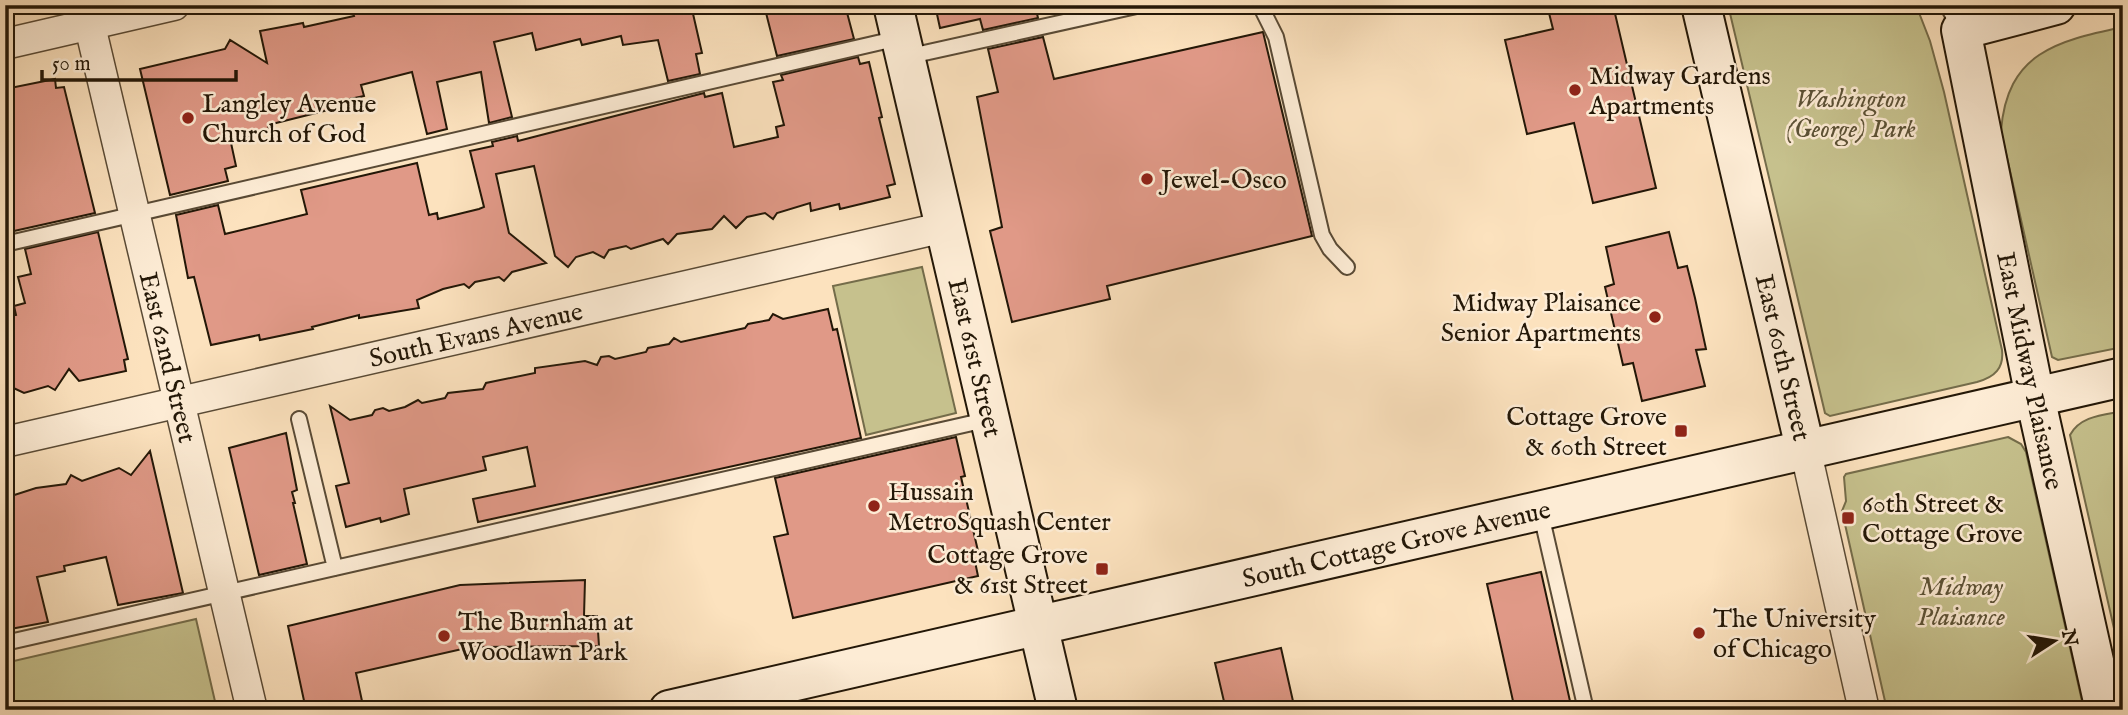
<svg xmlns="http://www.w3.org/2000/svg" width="2128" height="715" font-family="'IM FELL English',serif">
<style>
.green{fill:#c6c18d;stroke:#746c4a;stroke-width:2}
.building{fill:#e09987;stroke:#231707;stroke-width:2}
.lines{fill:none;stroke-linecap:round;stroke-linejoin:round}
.lane-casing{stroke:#594a35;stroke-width:18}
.street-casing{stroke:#594a35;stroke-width:33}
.secondary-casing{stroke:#231707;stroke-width:42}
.lane{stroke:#fdecd5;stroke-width:14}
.street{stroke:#fdecd5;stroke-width:30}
.secondary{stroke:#fdecd5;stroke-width:38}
.poi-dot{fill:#8f2418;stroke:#fdecd5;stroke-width:2.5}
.labels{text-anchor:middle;stroke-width:5;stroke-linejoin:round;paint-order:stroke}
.poi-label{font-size:26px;fill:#231707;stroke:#fdecd5;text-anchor:start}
.park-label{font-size:26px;font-style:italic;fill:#5c5236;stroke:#fdecd5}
.street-label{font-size:26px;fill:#231707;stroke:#fdecd5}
</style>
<rect width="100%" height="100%" fill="#fce2be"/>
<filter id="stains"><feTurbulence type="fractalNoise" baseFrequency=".00286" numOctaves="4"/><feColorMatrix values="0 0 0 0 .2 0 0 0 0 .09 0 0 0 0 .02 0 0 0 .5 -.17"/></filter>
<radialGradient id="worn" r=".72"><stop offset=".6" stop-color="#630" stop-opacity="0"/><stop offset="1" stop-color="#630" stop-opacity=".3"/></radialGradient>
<!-- green -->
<path class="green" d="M1728,5h188l14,36 14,51 58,258c2,18 -7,27 -25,32l-147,34 -5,-3z
M2123,27v320l-65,13 -6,-3 -51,-226c6,-78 55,-90 122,-104z
M922,267l34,146 -90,22 -33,-149z
M2123,411v257l-53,-233c10,-19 33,-20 53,-24z
M2008,437l13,7 5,8 58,258h-197l-45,-199 4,-10 -2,-24 2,-3z
M196,619l21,91h-209l-3,-47z"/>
<!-- building -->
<path class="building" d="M383,5h308l11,48 -6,1 4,20 -32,7 -10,-41 -35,5 -2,-9 -39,9 -2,-6 -44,11 -4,-17 -38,9 18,75 -23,6 -8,-51 -5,1 -39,9 10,47 -20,5 -15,-62 -51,13 3,11 -38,8 2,6 -60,15 1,5 -38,13 5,23 -11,3 3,12 -58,14 -30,-126 85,-20 5,-9 37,23 -7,-32 43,-8 1,4 50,-11 -1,-3z
M764,5h81l9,34 -77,17z
M935,5h100l3,13 -55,12 -3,-11 -40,9z
M1547,5h66l43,183 -63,15 -19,-80 -47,11 -22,-94 48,-11z
M1263,32l49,204 -205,50 3,13 -98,23 -22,-91 12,-4 -25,-130 21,-5 -10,-43 55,-12 11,42z
M858,57l2,7 9,-2 13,55 -3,1 16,66 -8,2 3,11 -50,12 -1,-5 -28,7 -1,-8 -33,10 -4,6 -8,-6 -18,4 -11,11 -12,-12 -12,13 -35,5 -9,10 -5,-5 -32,10 -5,-3 -17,4 -5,8 -11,-6 -17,5 -8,10 -13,-11 -21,-90 -38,8 13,59 37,30 -34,9 -8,9 -5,-4 -24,5 -6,6 -5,-4 -21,5 -26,11 2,8 -60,10v-3l-47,12 1,2 -53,11 -1,-5 -48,10 -17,-68 -6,1 -12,-63 42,-10 7,29 82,-20 -6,-24 116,-27 12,52 8,-2 1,6 41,-10 5,-2 -14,-56 23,-5 -1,-4 25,-6 1,5 186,-48 1,4 17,-4 12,54 44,-10 -2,-10 8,-2 -11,-43 10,-2 -2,-5z
M55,79l1,9 8,-1 31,126 -90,20v-144z
M98,232l30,127 -4,1 2,11 -47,10 -10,-12 -14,21 -7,-4 -24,7 -19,-9v-57l5,-1 -2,-10 8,-1 -2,-9 11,-3 -7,-26 13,-3 -6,-25z
M1669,232l9,36 9,-2 8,32 11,51 -10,1 9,36 -63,15 -9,-38 -10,2 -18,-78 9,-3 -8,-37z
M828,309l5,21 4,-1 24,109 -383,84 -5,-23 62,-13 -8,-39 -44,10 3,13 -82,19 5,25 -28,8 -1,-4 -34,9 -10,-41 13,-3 -19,-77 20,14 22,-5 3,-5 8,-2 6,3 16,-4 13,-7 4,3 23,-5 3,-5 35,-4 3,-6 49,-10v-5l50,-7 12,4 4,-8 8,-1 6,3 31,-7 2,-4 21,-4 5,-6 7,4 64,-14 3,-4 21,-4 4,-6 10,5z
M286,433l11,57 -5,2 3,11h-2l14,61 -48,11 -30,-127z
M956,437l9,39 -4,1 17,74 -5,1 5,24 -185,42 -19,-81 14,-3 -13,-56z
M150,451l33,142 -65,12 -12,-48 -42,9 1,5 -28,6 11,45 -43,8v-132l31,-10 30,-4 5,-9 11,6 37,-13 12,7z
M1541,572l31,138h-57l-28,-126z
M585,580l-1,36h13l2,30 -128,1 -115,26 6,28 -40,9h-16l-18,-84 172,-41z
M1281,648l14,62h-69l-11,-47z"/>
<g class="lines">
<defs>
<path id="lane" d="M1260,5l16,32 46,198 8,14 17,18
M1947,5l13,23
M906,57l235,-52
M5,244l894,-206
M299,419l36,149
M1540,510l46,200
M5,643l985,-224"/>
<g id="street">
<path id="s1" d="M85,5l167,705"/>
<path d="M5,44l169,-39"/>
<path id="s2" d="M5,442l940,-215"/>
<path d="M1805,448l59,262"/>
</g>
<g id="secondary">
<path id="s3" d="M893,5l165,705"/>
<path id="s4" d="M1701,5l104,443"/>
<path id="s5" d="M2056,5l-95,25 74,367 70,313"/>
<path id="s6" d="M669,710l1454,-333"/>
</g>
</defs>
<!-- lane casing -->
<use href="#lane" class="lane-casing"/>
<!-- street casing -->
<use href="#street" class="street-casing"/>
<!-- secondary casing -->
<use href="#secondary" class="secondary-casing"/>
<!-- lane -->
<use href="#lane" class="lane"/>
<!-- street -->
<use href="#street" class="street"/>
<!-- secondary -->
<use href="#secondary" class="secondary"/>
</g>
<!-- markers -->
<g class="poi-dot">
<circle cx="1575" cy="90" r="7"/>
<circle cx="188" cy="118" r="7"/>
<circle cx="1147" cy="179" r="7"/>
<circle cx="1655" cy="317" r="7"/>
<rect x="1674" y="424" width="14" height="14" rx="3.5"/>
<circle cx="874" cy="506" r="7"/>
<rect x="1841" y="511" width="14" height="14" rx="3.5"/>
<rect x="1095" y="562" width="14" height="14" rx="3.5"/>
<circle cx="1699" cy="633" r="7"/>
<circle cx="444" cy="636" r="7"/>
</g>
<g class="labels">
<!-- poi labels -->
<g class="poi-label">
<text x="1589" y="84">Midway Gardens<tspan x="1589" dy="30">Apartments</tspan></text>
<text x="202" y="112">Langley Avenue<tspan x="202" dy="30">Church of God</tspan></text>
<text x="1161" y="188">Jewel-Osco</text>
<text x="1641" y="311" text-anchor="end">Midway Plaisance<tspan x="1641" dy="30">Senior Apartments</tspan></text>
<text x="1667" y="425" text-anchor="end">Cottage Grove<tspan x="1667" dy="30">&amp; 60th Street</tspan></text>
<text x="888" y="500">Hussain<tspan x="888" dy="30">MetroSquash Center</tspan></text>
<text x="1862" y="512">60th Street &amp;<tspan x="1862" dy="30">Cottage Grove</tspan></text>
<text x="1088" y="563" text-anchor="end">Cottage Grove<tspan x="1088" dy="30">&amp; 61st Street</tspan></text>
<text x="1713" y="627">The University<tspan x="1713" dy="30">of Chicago</tspan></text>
<text x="458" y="630">The Burnham at<tspan x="458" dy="30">Woodlawn Park</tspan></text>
</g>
<!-- park labels -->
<g class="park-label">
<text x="1851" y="107">Washington<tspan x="1851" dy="30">(George) Park</tspan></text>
<text x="1961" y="595">Midway<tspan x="1961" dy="30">Plaisance</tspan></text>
</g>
<!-- street labels -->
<g class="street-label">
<text dy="9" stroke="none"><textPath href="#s2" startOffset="483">South Evans Avenue</textPath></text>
<text dy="9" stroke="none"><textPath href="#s1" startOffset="362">East 62nd Street</textPath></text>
<text dy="9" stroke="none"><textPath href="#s3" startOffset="362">East 61st Street</textPath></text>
<text dy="9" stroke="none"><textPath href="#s4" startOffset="362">East 60th Street</textPath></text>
<text dy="9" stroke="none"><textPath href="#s5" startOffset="446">East Midway Plaisance</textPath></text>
<text dy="9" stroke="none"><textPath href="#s6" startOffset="746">South Cottage Grove Avenue</textPath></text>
</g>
</g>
<!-- margin -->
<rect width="2128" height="715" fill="none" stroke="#fce2be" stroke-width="28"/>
<rect x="7" y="7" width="2114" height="701" fill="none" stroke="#231707" stroke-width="3.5"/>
<rect x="14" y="14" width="2100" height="687" fill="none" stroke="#231707" stroke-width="2"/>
<!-- north arrow -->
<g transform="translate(2054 641) rotate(78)" stroke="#fdecd5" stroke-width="5" paint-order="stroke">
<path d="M0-5L12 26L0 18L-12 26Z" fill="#231707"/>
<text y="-10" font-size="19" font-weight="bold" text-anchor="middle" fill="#231707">N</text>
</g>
<!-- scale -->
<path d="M42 70v10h194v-10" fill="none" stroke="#231707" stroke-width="3.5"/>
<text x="52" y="70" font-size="21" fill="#231707" stroke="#fdecd5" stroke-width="5" paint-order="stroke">50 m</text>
<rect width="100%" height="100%" filter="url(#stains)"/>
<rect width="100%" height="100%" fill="url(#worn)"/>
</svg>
